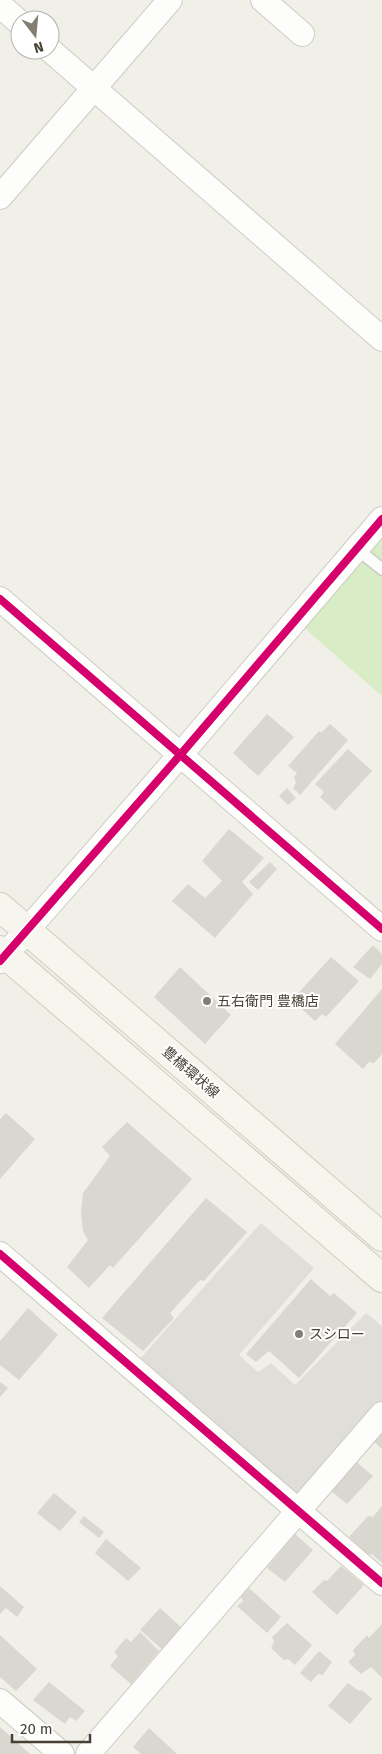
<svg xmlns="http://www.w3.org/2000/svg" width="382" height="1754" font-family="'Fira Sans','Noto Sans JP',sans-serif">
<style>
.green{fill:#d8edc5}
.parking{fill:#dfded8}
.building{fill:#d9d7d0}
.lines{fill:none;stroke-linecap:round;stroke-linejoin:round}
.lane-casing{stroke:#ceccc5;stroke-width:14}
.street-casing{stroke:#ceccc5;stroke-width:26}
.secondary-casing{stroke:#d0cebe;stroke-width:30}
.lane{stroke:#fdfdfc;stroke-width:11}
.street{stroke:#fdfdfc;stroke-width:24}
.secondary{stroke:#f6f5ee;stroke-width:28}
.cycleway-casing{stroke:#fff;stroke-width:11}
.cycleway{stroke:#d6006c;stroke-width:8}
.poi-dot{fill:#827e72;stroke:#fff;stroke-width:2}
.labels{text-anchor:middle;stroke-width:4;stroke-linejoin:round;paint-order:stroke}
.poi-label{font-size:14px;fill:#464133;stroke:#fff;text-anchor:start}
.street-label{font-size:14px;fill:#464133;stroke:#fff}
</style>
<rect width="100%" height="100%" fill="#f0efe8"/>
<!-- green -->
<path class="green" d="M382,531v165l-81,-71z"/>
<!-- parking -->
<path class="parking" d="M261,1223l53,45 -75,87 19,17 13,-9 24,22 71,-72 16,13v76l-83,95 -162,-135z"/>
<!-- building -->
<path class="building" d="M267,714l27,23 -36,39 -25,-23z
M330,724l18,16 -48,55 -7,-7 3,-5 -2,-6 3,-4 -9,-7 31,-35 3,1z
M348,749l24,22 -37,40 -15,-14 4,-5 -9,-8z
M287,788l9,10 -8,7 -9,-9z
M229,829l35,29 -22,24 11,12 -38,44 -43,-37 16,-17 17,14 17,-17 -20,-20z
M270,862l7,7 -19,21 -9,-8z
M373,945l9,9v10l-12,15 -17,-12z
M331,957l28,24 -33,36 -4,-3 -7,7 -23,-21z
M180,967l51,48 -26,29 -51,-47z
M382,989v65l-8,9 -5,-1 -6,7 -28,-25z
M6,1113l29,26 -35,40v-60z
M127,1122l65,57 -79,89 -3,-3 -21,23 -22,-21 21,-27 -5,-9 -2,-18 2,-20 27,-37 -8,-9z
M206,1198l41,34 -43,49 -4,-1 -30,33 4,5 -31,33 -41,-33z
M311,1279l19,17 4,-3 23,20 -58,65 -30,-27 -13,11 -10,-8z
M28,1308l30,27 -39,45 -19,-15v-24z
M0,1382l8,6 -8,9z
M382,1433v16l-8,-7z
M354,1460l19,16 -26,28 -18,-15z
M54,1493l23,19 -17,19 -23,-18z
M382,1506v57l-10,-9 -4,1 -19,-18 19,-21 5,1z
M84,1516l20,16 -5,6 -20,-16z
M295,1534l18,16 -28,32 -18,-14z
M106,1539l35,29 -13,13 -33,-28z
M341,1566l23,19 -27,30 -25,-23 12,-12 3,1z
M0,1586l24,21 -7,10 -11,-9 -6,6z
M249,1588l32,29 -14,16 -30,-27 6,-5 -3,-5z
M160,1608l22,20 -19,22 -23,-20z
M287,1623l25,22 -17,20 -7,-6 -4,1 -13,-12 3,-6 -2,-5z
M382,1624v54l-11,-11 -10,7 -13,-12 7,-7 -2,-5 14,-15 2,3z
M140,1632l19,19 -28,33 -21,-18 8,-10 -4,-4 12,-14 5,4z
M0,1635l37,34 -21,22 -16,-14z
M319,1651l13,11 -9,13 -5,-1 -7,8 -11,-9z
M49,1682l36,29 -9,10 -6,-4 -5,7 -32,-24z
M348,1683l11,8 3,-1 10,9 -22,25 -22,-18z
M0,1727l30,27h-30z
M149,1728l28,26h-36l-8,-7z"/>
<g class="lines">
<defs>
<path id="lane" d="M357,549l25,20"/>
<path id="street" d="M263,0l39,34
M0,5l20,18
M50,50l332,289
M0,197l170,-197
M0,599l382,330
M0,961l181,-207 201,-235
M0,1254l382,329
M0,1701l62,53
M88,1754l294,-340"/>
<path id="secondary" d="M0,907l382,330
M0,950l382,328"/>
</defs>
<!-- lane casing -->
<use href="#lane" class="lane-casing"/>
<!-- street casing -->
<use href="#street" class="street-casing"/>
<!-- secondary casing -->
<use href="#secondary" class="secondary-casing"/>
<!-- lane -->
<use href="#lane" class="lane"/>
<!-- street -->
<use href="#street" class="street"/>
<!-- secondary -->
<use href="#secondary" class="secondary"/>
<defs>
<path id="cycleway" d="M0,599l382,330
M0,961l181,-207 201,-235
M0,1254l382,329"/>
</defs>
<!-- cycleway casing -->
<use href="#cycleway" class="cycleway-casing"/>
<!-- cycleway -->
<use href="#cycleway" class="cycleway"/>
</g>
<!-- markers -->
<g class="poi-dot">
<circle cx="207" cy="1001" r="5"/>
<circle cx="299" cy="1334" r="5"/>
</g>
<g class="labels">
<!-- poi labels -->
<g class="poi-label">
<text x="217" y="1006">五右衛門 豊橋店</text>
<text x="309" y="1339">スシロー</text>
</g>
<!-- street labels -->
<g class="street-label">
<text transform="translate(191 1072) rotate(41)" y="5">豊橋環状線</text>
</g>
</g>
<!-- north arrow -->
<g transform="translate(35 35) rotate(164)"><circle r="24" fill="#ffffff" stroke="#b5b3ad"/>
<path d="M0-4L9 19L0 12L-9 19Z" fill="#827e72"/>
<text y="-8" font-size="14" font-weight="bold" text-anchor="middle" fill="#464133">N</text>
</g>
<!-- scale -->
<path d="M12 1734v8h78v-8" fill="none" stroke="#464133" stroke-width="2.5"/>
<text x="20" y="1734" font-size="15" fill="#464133" stroke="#ffffff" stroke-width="4" paint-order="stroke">20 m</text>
</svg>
